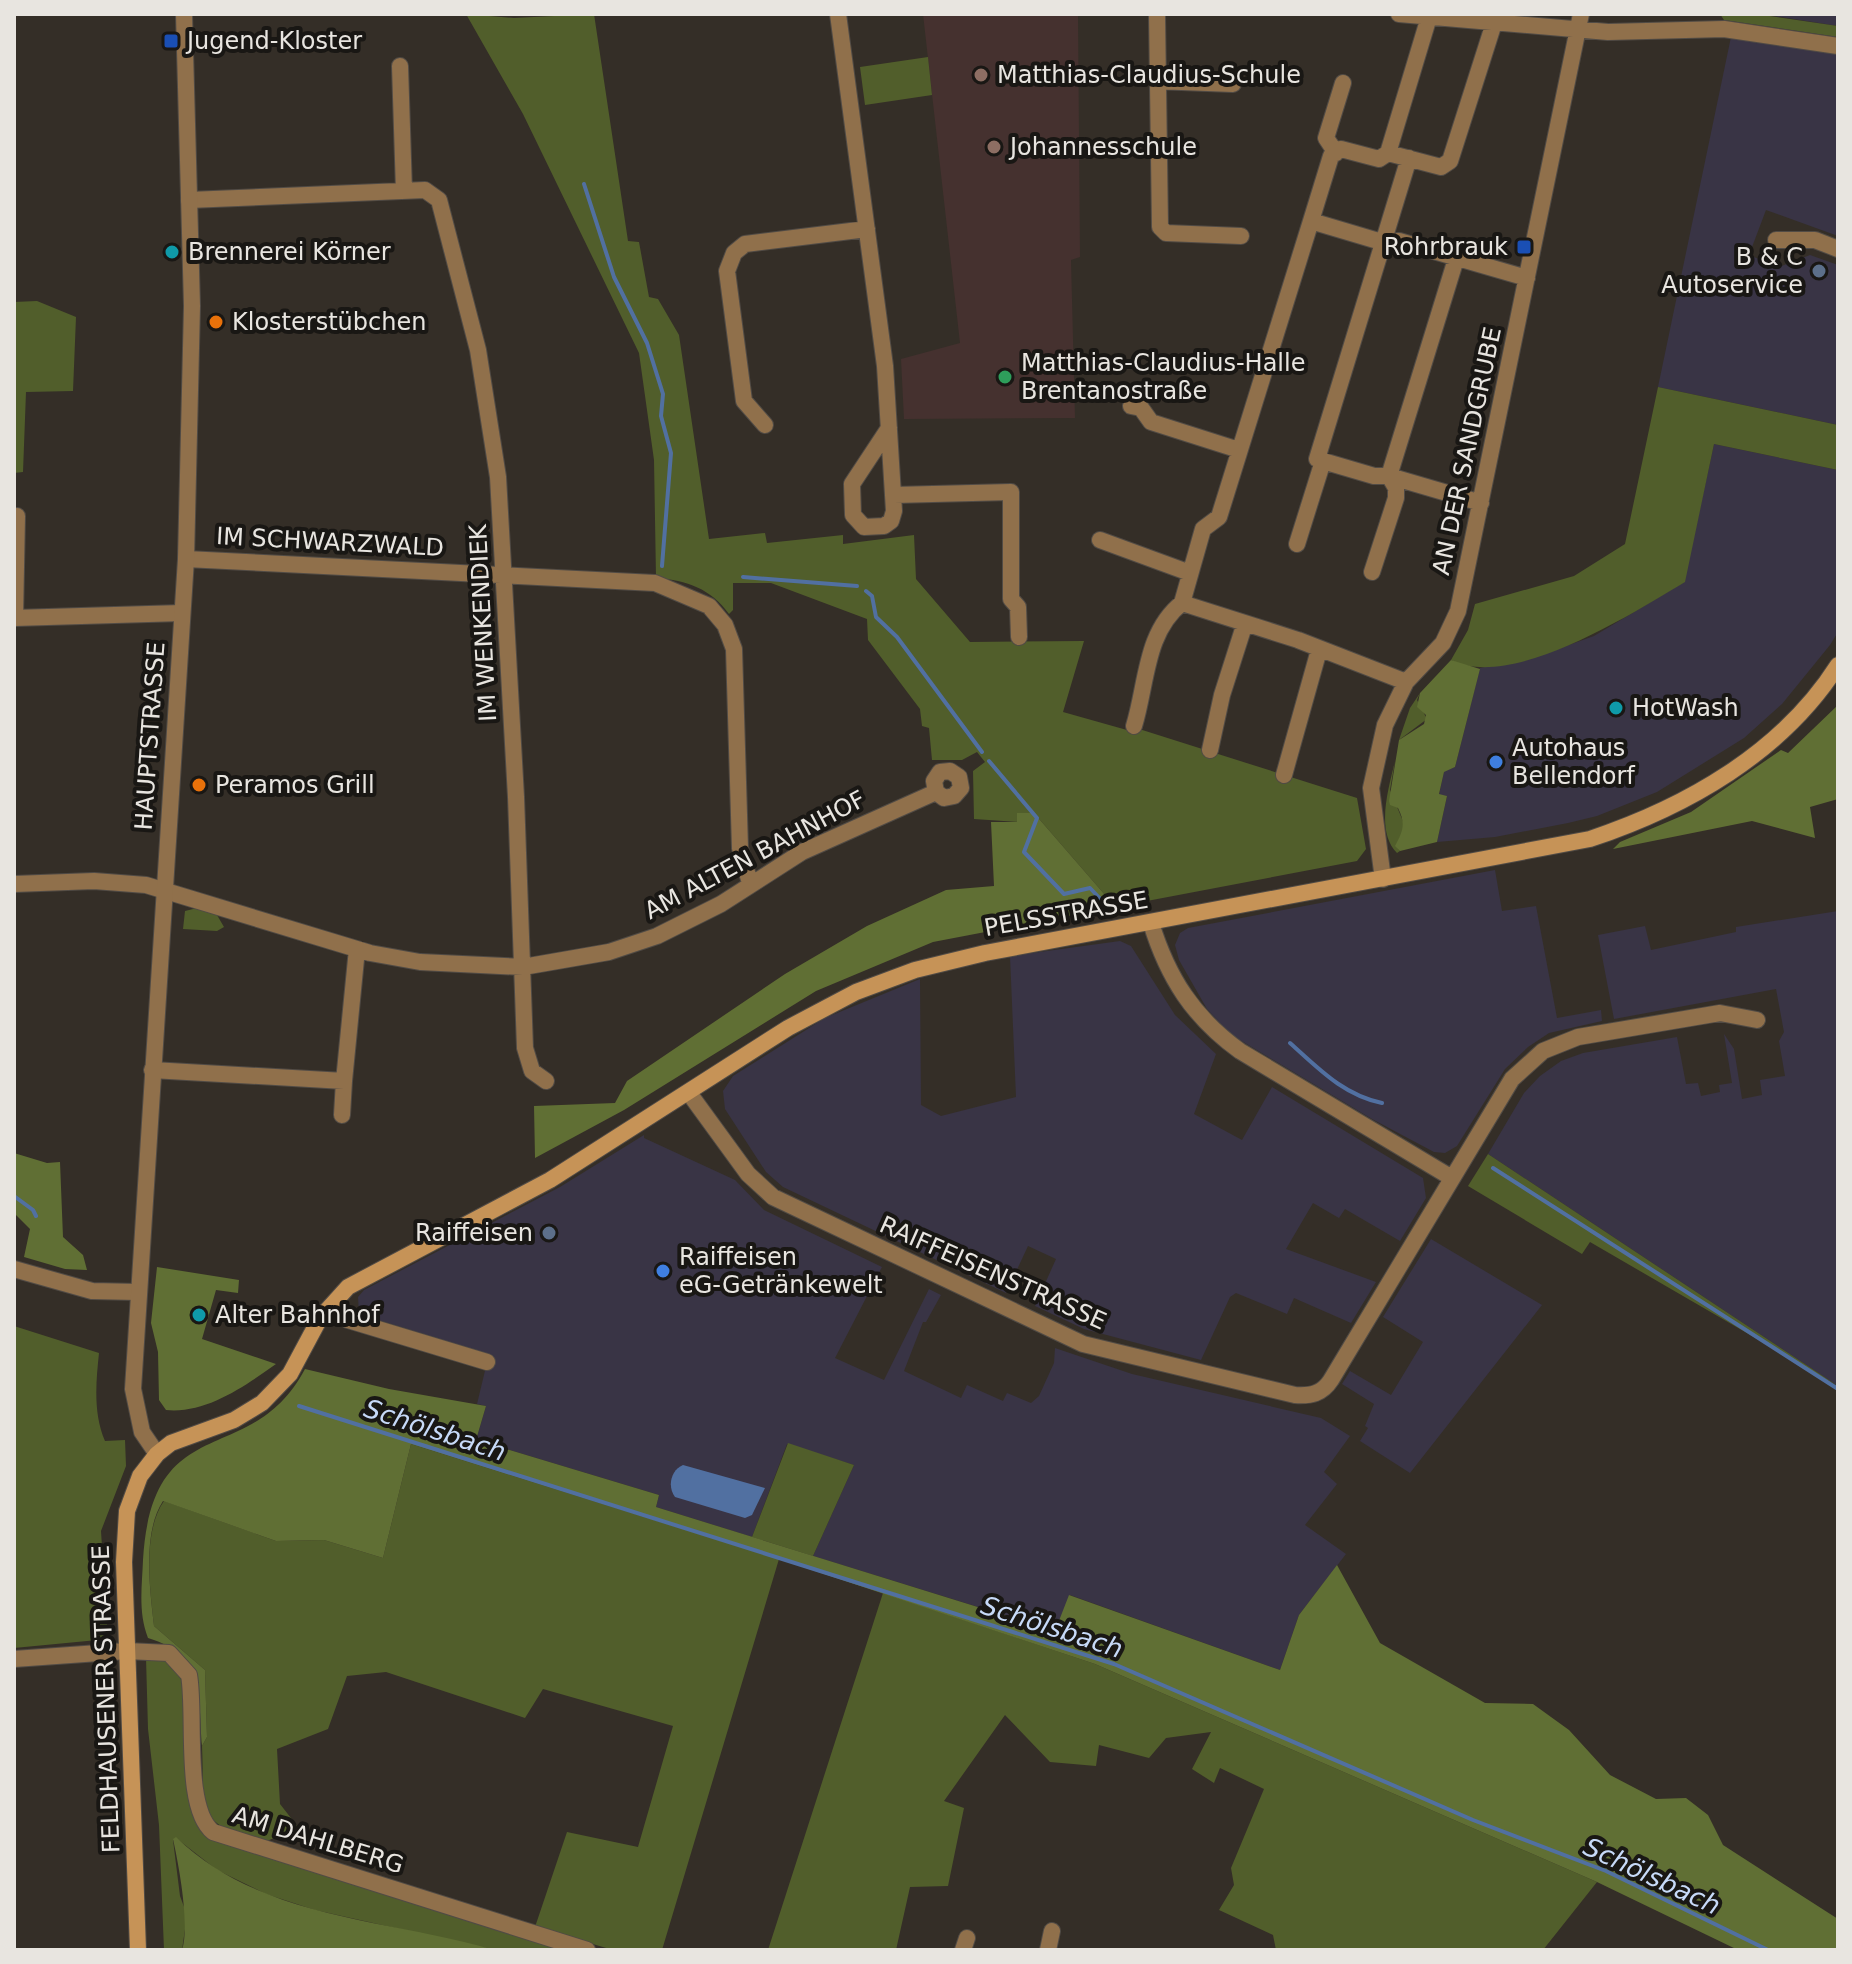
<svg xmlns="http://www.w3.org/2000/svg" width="1852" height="1964" font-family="'DejaVu Sans',sans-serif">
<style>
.commercial{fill:#393445}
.education{fill:#45312f}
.green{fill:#515e2b}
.forest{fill:#606f34}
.water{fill:#5170a1}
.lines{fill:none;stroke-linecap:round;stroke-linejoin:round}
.stream{stroke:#5170a1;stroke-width:4}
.minor-casing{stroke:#514b45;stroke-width:18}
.tertiary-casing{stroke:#514b45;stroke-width:18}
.secondary-casing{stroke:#514b45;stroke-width:18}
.minor{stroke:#90704b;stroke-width:16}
.tertiary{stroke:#90704b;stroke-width:16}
.secondary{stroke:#c69357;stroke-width:16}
.transit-dot{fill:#1a4fb4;stroke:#191714;stroke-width:3}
.education-dot{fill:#8d6e63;stroke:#191714;stroke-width:3}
.culture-dot{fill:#0f9aa8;stroke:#191714;stroke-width:3}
.service-dot{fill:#5c6f8a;stroke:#191714;stroke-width:3}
.food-dot{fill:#e8710a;stroke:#191714;stroke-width:3}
.leisure-dot{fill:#2e9e5b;stroke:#191714;stroke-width:3}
.shop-dot{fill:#3f7fe0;stroke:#191714;stroke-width:3}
.labels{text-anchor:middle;stroke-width:8;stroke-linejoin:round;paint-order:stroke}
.poi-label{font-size:24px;fill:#e8e5e0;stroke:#191714;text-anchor:start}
.street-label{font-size:24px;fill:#e8e5e0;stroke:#191714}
.water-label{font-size:26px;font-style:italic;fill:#c7daf8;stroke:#191714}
</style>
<rect width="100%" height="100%" fill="#342e27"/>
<!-- commercial -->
<path class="commercial" d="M1756,14h82v12l-70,-11z
M1731,37l107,16v183l-72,-26 -17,45 30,12 31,-12 28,10v160l-180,-38z
M1714,444l124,26v162l-8,13 -48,59 -38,34 -87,54 -60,24 -29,7 -73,14 -58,5 10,-46 -8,-1 5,-24 11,-4 25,-99 55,-11 59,-21 90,-54z
M1495,870l7,41 34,-5 21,112 44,-8 1,11 -53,12 -21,14 -23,22 -48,77 -12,7 -11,-1 -62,-33 -142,-85 -23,-25 -28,-49 -4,-15 5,-12 8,-5z
M1838,911v475l-350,-232 36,-61 16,-17 21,-15 22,-8 94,-16 9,47 12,-1 3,13 19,-4 -1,-7 13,-2 -8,-49 10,15 8,50 20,-4 -2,-15 25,-4 -6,-35 5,-9 -8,-43 -162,30 -16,-84 47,-9 6,24 85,-18v-5z
M1120,941l11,5 44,69 41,39 -22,60 48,26 30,-53 151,91 3,20 -26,43 -55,-32 -6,9 -26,-15 -27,46 90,33 -25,41 -57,-25 -7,16 -51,-21 -6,4 -29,63 -117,-31 -49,-23 21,-47 -28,-13 -22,47 -223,-106 -17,-15 -41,-63 -2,-18 10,-15 92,-58 95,-39 1,126 20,11 75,-19 -6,-141z
M644,1135v3l91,42 29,30 118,57 -47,91 49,22 45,-91 12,6 -15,27h-3l-19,49 57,27 6,-13 36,16 4,-8 24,10 8,-7 15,-33 1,-15 77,26 189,44 29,18 -26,36 13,12 -32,41 41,29 -47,61 -19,55 -210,-75 -14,36 -243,-75 41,-91 -67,-21 -35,93 -96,-30 3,-12 -183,-55 10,-34 -9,-2 12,-50 -130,-40 -1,-17 6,-7 196,-103z
M1431,1239l111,66 -132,168 -50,-32 8,-13 -3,-2 9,-22 -32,-20 8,-13 41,24 32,-53 -40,-25z"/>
<!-- education -->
<path class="education" d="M923,14h155l2,243 -9,3 4,158 -171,1 -3,-60 59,-16z"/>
<!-- green -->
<path class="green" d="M466,14l48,4 80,-4 34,227 11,1 10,55 9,2 21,36 30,204 56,-6 2,10 76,-8v9l71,-9 2,44 54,63 114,-1 -21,71 71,20 2,-4 221,70 9,51 -9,12 -247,47 2,-5 -78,-90 -16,9 -44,-3 -1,-48 12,-9 -8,-10 -15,8h-30l-3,-32 -7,-2 -2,-17 -52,-69 -1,-21 -96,-36h-38v27l-4,4c-18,-25 -42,-34 -73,-36l-2,-118 -15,-107 -116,-239z
M1720,14h36l82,12v11l-114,-17z
M928,57l4,38 -67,10 -5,-38z
M37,301l39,16 -3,74 -47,1 -3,80 -9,1v-171z
M1658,387l180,38v45l-124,-26 -29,138c-52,31 -174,109 -234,78l17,-30 7,-26 99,-28 51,-32z
M1420,693l-3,7 10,19 -28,21 11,-32z
M1395,761l-5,29 15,36 -9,20 4,5 -3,2c-22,-22 -8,-66 -2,-92z
M197,908l20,7 7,12 -7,4 -34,-2 2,-18z
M1488,1154l350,232 -248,-144 -8,12 -114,-68z
M14,1326l85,27c-3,29 -6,60 6,88l20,-1 1,26 -25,65 7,108 -94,9z
M788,1443l66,22 -41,91 -61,-19z
M411,1444l368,115 -117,391h-49l-78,-23 32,-95 71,15 35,-121 -130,-37 -18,29 -139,-46 -39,4 -19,53 -51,20 3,55 18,23 -33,15c-72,-21 -60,-26 -63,-96l5,-9 -2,-67 -51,-44c-4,-36 -12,-94 10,-125l112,40 48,-1 59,18z
M883,1593l212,71 502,218 -54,68h-267l-3,-15 -54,-25 15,-25 -3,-17 33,-79 -44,-21 -6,15 -22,-14 19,-37 -45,6 -17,20 -50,-13 -3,21 -46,-4 -45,-47 -61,86 20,7 -16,78 -38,1 -14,63h-128z
M146,1658l18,2 19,19 27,158 353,113h-69l-179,-40 -49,-16 -49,-24 -41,-32 -3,2 7,56 7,19 -5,35h-18l-5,-125 -11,-96z"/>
<!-- forest -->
<path class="forest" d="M1451,660l29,9 -25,98 -11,5 -5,22 8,2 -10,46 -37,9 -5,-5c8,-15 11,-22 3,-38l-8,-3 -1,-4 10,-61 25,-16 2,-9 -9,-8 3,-14z
M1838,705v94l-28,8 5,31 -63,-17 -139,28 7,-7 71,-30 90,-62 7,3z
M1017,813h17l78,90 -2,5 -177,34 -117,49 -192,119 -89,48 -1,-52 81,-3 12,-22 158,-107 82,-48 79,-36 48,-4 -3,-64h26z
M14,1153l33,10 13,-1 3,75 20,18 4,15 -22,-1 -41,-12 6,-28 -16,-16z
M157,1267l82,13 -1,13 -22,-3 -14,49 74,25c-31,22 -70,50 -110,46l-7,-10 -1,-48 -7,-29z
M305,1369l84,20 97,17 -10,34 183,55 -3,12 399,124 14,-36 211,75 19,-55 38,-50 43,78 105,60 48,1 36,26 41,45 46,24 30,-1 22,17 15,30 115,74v31h-100l-141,-68 -502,-218 -316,-105 -368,-115 -28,114 -59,-18 -48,1 -113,-40c-21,32 -13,89 -9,125l51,44 2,67 -5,9c-4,-51 4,-91 -54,-108 -10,-26 -6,-51 -5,-78 9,-154 108,-89 162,-191z
M176,1837c86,83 210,81 318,113h-312c8,-25 -3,-84 -9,-111z"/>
<!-- water -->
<path class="water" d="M683,1465l82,23 -13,27 -7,3 -70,-21c-8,-11 -4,-27 8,-32z"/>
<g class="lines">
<!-- stream -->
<path class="stream" d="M584,184l30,93 33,66 16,51 -2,22 10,37 -9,113
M743,577l114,9
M866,591l6,5 4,21 21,20 85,115
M989,761l48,57 -13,34 40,42 26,-6 17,18
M1290,1043c28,25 53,52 92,60
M1493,1168l345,221
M14,1196l19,14 3,6
M299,1406l815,258 359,156 133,51 162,79"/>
<defs>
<path id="minor" d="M838,14l47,352 9,145 -3,10 -7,5 -20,1 -11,-12 -1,-31 37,-56
M1157,14l3,213 6,6 75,3
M1399,14l209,18 116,-3 114,17
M1429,17l-41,136 53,14 9,-6 44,-138
M400,66l4,125
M1156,81l77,3
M1336,153l-10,-15 17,-55
M189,200l236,-10 14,10 39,150 20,127 18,320 9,251 7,23 14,10
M1311,221l20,-65 10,-7 38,10 9,-6
M1776,240h39l23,9
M1456,259l-67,217 92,27
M1131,406l10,2 10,14 88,28
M765,425l-21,-24 -17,-130 7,-18 11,-9 122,-15
M1323,461l-6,-2 92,-301
M894,495l117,-3v107l7,8 1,30
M1100,540l90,33
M1297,544l26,-83 51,15h15l7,12v10l-24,74
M186,559l469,24 54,23 16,19 9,24 6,199 10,35
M14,618l168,-5
M15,618l2,-102
M1406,682l-108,-42 -116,-37 21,-74 16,-12 92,-296 74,22 14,-2 128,37
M1134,726c13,-42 11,-94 48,-123
M1210,750l12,-55 23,-72
M1284,775l35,-125
M1383,879l-12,-91 14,-63 21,-43 37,-39 15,-32 123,-597
M14,884l80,-3 52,4 224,68 50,9 103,5 86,-15 48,-16 64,-32 81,-52 134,-60 -2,-11 6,-9 10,-1 9,6 2,11 -7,8 -10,2 -8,-6
M1151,923c17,55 42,94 89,128l212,127
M152,1070l192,11 13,-132
M689,1093l59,81 25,23 310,147 212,51c16,1 27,-1 36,-15l181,-301 31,-28 35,-14 142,-24 37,7
M342,1115l2,-34
M14,1269l78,22 46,1
M331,1306l17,14 139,42
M14,1659l113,-8 42,2 20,22c7,38 -6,133 24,157l374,118
M963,1950l4,-12
M1048,1950l4,-19"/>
<path id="tertiary" d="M157,1454l-15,-22 -9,-43 53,-830 6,-253 -8,-292"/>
<path id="secondary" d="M138,1950l-14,-388 3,-51 13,-35 17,-22 14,-11 63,-23 28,-17 28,-29 30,-56 28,-31 202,-107 238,-152 68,-36 59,-22 70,-17 605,-114c96,-32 192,-86 248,-174"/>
</defs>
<!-- minor casing -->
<use href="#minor" class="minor-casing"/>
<!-- tertiary casing -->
<use href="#tertiary" class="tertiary-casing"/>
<!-- secondary casing -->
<use href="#secondary" class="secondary-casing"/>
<!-- minor -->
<use href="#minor" class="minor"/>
<!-- tertiary -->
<use href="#tertiary" class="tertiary"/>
<!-- secondary -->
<use href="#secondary" class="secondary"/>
</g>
<!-- markers -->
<g class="transit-dot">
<rect x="163" y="33" width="16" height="16" rx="4"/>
<rect x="1516" y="239" width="16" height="16" rx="4"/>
</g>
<g class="education-dot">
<circle cx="981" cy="75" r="8"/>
<circle cx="994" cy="147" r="8"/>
</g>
<g class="culture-dot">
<circle cx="172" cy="252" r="8"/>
<circle cx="1616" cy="708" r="8"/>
<circle cx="199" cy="1315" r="8"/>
</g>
<g class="service-dot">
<circle cx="1819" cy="271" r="8"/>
<circle cx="549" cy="1233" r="8"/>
</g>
<g class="food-dot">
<circle cx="216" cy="322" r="8"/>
<circle cx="199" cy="785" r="8"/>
</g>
<circle class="leisure-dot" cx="1005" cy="377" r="8"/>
<g class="shop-dot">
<circle cx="1496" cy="762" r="8"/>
<circle cx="663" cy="1271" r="8"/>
</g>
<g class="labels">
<!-- poi labels -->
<g class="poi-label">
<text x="187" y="49">Jugend-Kloster</text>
<text x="997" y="83">Matthias-Claudius-Schule</text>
<text x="1010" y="155">Johannesschule</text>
<text x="1508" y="255" text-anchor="end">Rohrbrauk</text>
<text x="188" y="260">Brennerei Körner</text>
<text x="1803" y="265" text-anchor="end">B &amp; C<tspan x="1803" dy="28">Autoservice</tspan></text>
<text x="232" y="330">Klosterstübchen</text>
<text x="1021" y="371">Matthias-Claudius-Halle<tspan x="1021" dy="28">Brentanostraße</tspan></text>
<text x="1632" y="716">HotWash</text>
<text x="1512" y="756">Autohaus<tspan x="1512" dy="28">Bellendorf</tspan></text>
<text x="215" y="793">Peramos Grill</text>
<text x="533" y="1241" text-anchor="end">Raiffeisen</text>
<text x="679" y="1265">Raiffeisen<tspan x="679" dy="28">eG-Getränkewelt</tspan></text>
<text x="215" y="1323">Alter Bahnhof</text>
</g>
<!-- street labels -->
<g class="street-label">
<text transform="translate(1467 451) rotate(-78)" y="8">AN DER SANDGRUBE</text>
<text transform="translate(330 542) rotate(3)" y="8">IM SCHWARZWALD</text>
<text transform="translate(483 623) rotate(-93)" y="8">IM WENKENDIEK</text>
<text transform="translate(150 736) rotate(-86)" y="8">HAUPTSTRASSE</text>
<text transform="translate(755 855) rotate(-28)" y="8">AM ALTEN BAHNHOF</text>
<text transform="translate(1066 914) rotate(-10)" y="8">PELSSTRASSE</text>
<text transform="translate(993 1273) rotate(24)" y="8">RAIFFEISENSTRASSE</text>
<text transform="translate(106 1699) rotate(-92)" y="8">FELDHAUSENER STRASSE</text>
<text transform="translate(318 1840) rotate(17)" y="8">AM DAHLBERG</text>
</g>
<!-- water labels -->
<g class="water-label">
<text transform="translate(435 1430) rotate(18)" y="9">Schölsbach</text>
<text transform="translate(1052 1627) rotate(18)" y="9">Schölsbach</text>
<text transform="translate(1652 1876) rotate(25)" y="9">Schölsbach</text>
</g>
</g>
<!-- border -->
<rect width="1852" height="1964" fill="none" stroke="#e8e5e0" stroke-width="32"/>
</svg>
